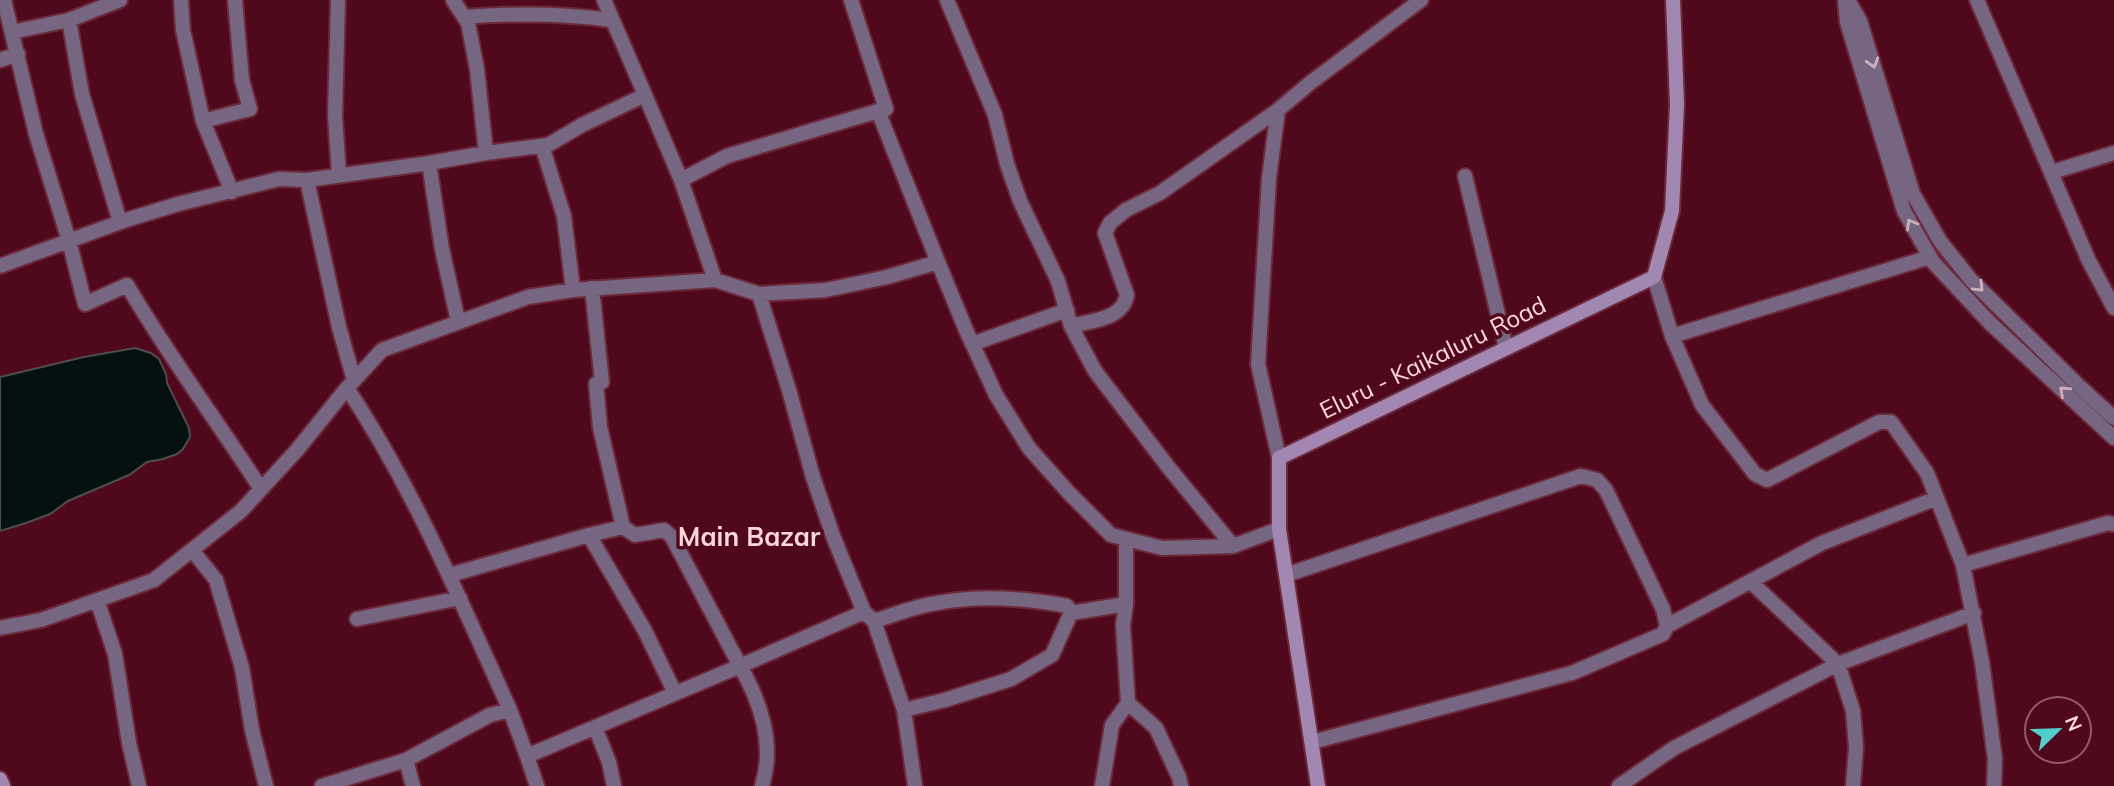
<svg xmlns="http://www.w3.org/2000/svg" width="2114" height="786" font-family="Mulish,sans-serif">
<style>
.water{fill:#041110;stroke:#4f4d4d;stroke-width:2}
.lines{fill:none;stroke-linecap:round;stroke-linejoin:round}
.minor-casing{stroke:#6c293b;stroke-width:18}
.tertiary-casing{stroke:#6c293b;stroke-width:18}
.secondary-casing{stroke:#6c293b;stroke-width:18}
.minor{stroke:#766681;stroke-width:14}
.tertiary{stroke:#766681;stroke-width:14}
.secondary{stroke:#a187b2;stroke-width:14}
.oneway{stroke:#ceb0bc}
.labels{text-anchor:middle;stroke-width:7;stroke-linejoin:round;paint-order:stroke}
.street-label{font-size:24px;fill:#fdd8db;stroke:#50081c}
.neighbourhood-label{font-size:26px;font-weight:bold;fill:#fdd8db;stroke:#50081c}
</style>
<rect width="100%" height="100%" fill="#50081c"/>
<!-- water -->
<path class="water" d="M135,348l16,5 8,6 7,15 1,9 22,45 1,9 -7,12 -6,5 -14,5 -16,3 -18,13 -61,26 -18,13 -24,9 -26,8v-154l84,-20z"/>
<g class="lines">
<defs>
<path id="minor" d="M4,0l32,134 33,107 16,63 42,-19c41,70 90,136 134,204
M181,0l2,30 20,91
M338,0l-3,115 4,60
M453,0l15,23 9,46 9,84
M604,0l41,95
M851,0l35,109 -8,2
M947,0l48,115 12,49 13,37 38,80 13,45 24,45 74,97 64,78
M1977,0l111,259 26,49
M464,17c50,-4 98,-4 147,3
M69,20l13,74 38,128
M12,32l57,-12 51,-20
M0,60l18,-6
M1278,110l-9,68 -11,186 21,94
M542,146l22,70 9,74
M429,163l13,86 16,72
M2052,172l62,-19
M1465,176l41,172
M307,180l32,147 15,53
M232,192l-29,-71 47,-12 -8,-29 -7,-80
M1930,257l-258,79 30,69 53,69 12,6 112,-58h12l36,51 36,92 19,97 13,97 -1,27
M0,266l126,-46 52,-16 101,-25 28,1 116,-16 63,-11 62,-8 34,-20 63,-30 36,85
M1654,277l18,59
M715,280l-34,-100 46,-24 151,-45 60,151
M592,288l10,94 -6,2 4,43 23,100 12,8 29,-5 8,7 68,129 124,-54 10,9 30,89 11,76
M1071,326c22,-6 51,-6 56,-31l-22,-62 5,-10 16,-13 34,-17 118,-83 32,-27 111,-83
M972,344l95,-34
M347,388c67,101 113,212 163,322
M623,527l-34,8 56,96 30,62
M192,550l24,30 26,88 10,62 14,56
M1963,565l145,-42 6,1
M450,575l139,-40
M1286,575l295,-99 16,4 9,10 57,119 4,17 -4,8 -91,39 -260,69
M1751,582l87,82 15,47 3,36 -3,39
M97,600l18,54 14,89 10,43
M864,612l-31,-76 -20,-59 -24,-87 -30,-96 67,-4 61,-13 51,-15 28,68 30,65 33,53 40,45 42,42 51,13 71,-2 46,-17
M1071,613l55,-9
M357,619l103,-21
M874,621c20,-6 41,-15 63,-18 43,-8 87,-5 130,3l4,7 -19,42 -41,24 -66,21 -41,10
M1667,626l155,-83 115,-45
M0,628l41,-8 113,-40 87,-69 56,-61 50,-62 35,-38 146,-53 45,-7 142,-10 44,14
M1128,703l28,25 23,49 2,9
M595,727l14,35 5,24
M527,756l10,30
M322,786l84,-26
M413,786l-7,-26 84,-45 20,-5 17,46 213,-90c21,37 35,78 22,120
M1102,786l10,-61 16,-22 -5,-78 3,-21v-65
M1619,786l55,-38 164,-84 136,-51"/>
<path id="tertiary" d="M1845,0l2,22 57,189 29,51 57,61 124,115
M1848,0l12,21 53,173 27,47 31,39 110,108 33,30"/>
<path id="secondary" d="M0,779l3,7
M1318,786l-39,-257v-71l375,-181 18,-66 5,-107 -4,-104"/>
</defs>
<!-- minor casing -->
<use href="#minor" class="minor-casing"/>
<!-- tertiary casing -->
<use href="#tertiary" class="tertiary-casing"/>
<!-- secondary casing -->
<use href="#secondary" class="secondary-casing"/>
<!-- minor -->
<use href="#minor" class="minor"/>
<!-- tertiary -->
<use href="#tertiary" class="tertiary"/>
<!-- secondary -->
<use href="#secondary" class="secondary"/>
</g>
<!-- one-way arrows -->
<defs><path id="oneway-chevron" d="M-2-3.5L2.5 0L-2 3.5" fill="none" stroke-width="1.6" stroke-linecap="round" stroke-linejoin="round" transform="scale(1.75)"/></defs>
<g class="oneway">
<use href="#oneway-chevron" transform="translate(1873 63) rotate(73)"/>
<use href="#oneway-chevron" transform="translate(1911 224) rotate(-120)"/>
<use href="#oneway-chevron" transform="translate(1979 287) rotate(45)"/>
<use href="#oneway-chevron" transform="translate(2064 391) rotate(-137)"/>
</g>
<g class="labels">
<!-- street labels -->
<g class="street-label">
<text transform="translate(1433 358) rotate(-26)" y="8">Eluru - Kaikaluru Road</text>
</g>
<!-- neighbourhood labels -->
<g class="neighbourhood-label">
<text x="749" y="546">Main Bazar</text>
</g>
</g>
<!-- north arrow -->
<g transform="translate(2058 730) rotate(67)"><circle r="33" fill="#50081c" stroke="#955b68" stroke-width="2"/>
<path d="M0-5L12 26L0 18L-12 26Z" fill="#53cdc9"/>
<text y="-10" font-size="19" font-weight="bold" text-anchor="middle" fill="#fdd8db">N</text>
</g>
</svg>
